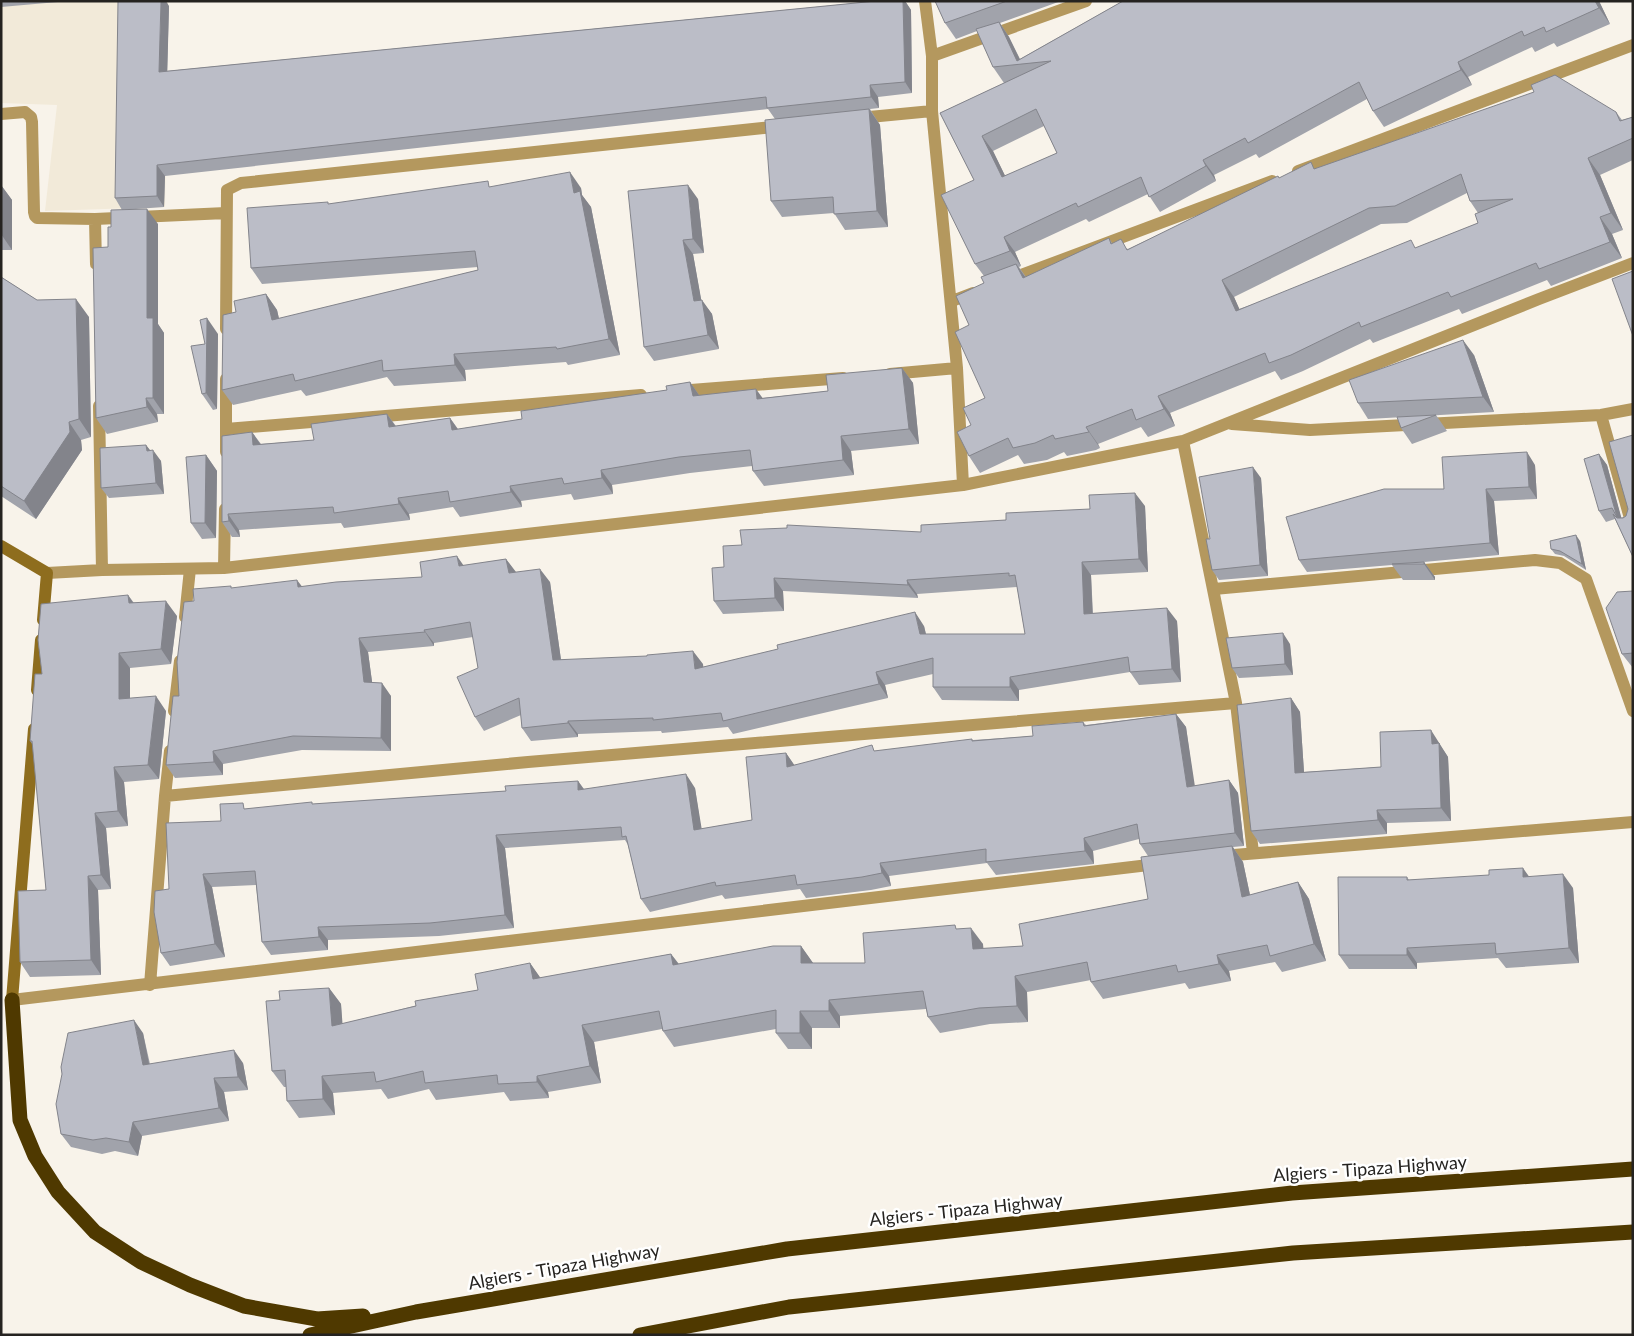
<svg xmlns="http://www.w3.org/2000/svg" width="1634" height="1336" font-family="Lato,sans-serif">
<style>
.built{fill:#f2ead9}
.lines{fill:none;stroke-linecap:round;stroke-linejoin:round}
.street{stroke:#b4985e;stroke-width:12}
.secondary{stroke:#8e6d1e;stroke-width:12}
.highway{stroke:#4f3900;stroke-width:15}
.wall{fill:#a1a3ab;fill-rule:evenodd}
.shaded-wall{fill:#83848b}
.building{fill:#bbbdc7;stroke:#83848b;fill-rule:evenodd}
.labels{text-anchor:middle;stroke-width:5;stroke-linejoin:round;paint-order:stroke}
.street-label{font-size:18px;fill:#252320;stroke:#fff}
</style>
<rect width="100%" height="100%" fill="#f8f3ea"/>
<!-- built -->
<path class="built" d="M1,1h167l-3,206 -120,4 12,-106 -56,-2z"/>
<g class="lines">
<!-- street -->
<path class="street" d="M925,1l7,55v55l25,257 6,117
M932,56l154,-55
M1,114l24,-2 6,5 1,5 2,90 1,4 2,2 58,1 131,-6
M859,118l73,-7
M1298,171l335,-126
M95,219l1,45
M1008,280l264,-99
M952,301l21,-8
M226,329l1,-139 14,-7 541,-57
M890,374l67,-6
M678,391l165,-13
M99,406l3,164
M1601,415l32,114
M1232,424l78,6 291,-15 32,-6
M226,429l415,-34
M1183,441l53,262 17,150
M226,452v-73
M224,568l1,-59
M47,573l55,-3 122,-2 739,-83 220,-44 356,-142 94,-36
M1214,589l321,-29 25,3 26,16 47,132
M185,617l5,-48
M174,711l6,-50
M165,796l363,-34 708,-59
M1222,856l411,-34
M150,985l15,-189 5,-45
M12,1000l1145,-136"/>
<!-- secondary -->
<path class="secondary" d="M1,546l46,27 -4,47
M37,690l4,-50
M12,1000l22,-271"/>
<!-- highway -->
<path class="highway" d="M12,1000l8,120 15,36 23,36 37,40 46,30 49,23 54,21 73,13 46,-3
M310,1335l106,-23 371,-63 505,-56 341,-24
M640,1335l149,-28 504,-54 340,-21"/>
</g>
<!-- wall -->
<path class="wall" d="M1,1h68l-68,6z
M876,1h29l6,9 1,83 -34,4 1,11 -9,1 10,16 8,102 -43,3 -11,-17 -52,4 -11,-16 4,-82 -7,-10 -603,67 -1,31 -42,3 -7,-12 54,-192 -2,65z
M935,1h126l-61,22 9,14 11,22 103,-58h476l11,23 -53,23 -3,-4 -19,9 -3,-5 -64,30 4,8 -88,42 -11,-16 -6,-12 -108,59 -3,-4 -42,21 2,6 -56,31 -12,-18 -59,28 -3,-3 -71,33 6,14 -2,1 7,10 83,-39 3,5 16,6 152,-71 36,-9 300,-57 6,8 11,-3v43l-33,15 23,55 -11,4 10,24 -71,28 -4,-6 -85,34 -3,-5 -86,34 -3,-4 -67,32 -22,9 -6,-9 -105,42 5,13 -27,11 -7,-10 -43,17 2,4 -4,2 -29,6 -3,-4 -17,8 -23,4 -6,-9 -38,18 -11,-17 2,-31 14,-27 -16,-73 15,-42v-7l-9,-12 -1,-84 -34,-67 64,-30 -11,-16 -16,-36 -21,8 -11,-16zM1044,126l13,27 -52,23 -12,-25zM1467,193l3,8 8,12v10l-61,25 -178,61 -5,-12 147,-73 26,-1z
M1,185l11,15v50h-11z
M492,187l89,1 1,7 9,12 29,148 -52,10 -2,-3 -101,8 1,11 -72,5 -7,-9 -81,19 -5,-6 -68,15 -11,-15 14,-78 30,-18 11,16 2,9 199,-49v-3l-216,17 -11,-16 78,-64z
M698,199l6,54 -11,1 8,46 11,14 7,35 -65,12 -10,-14z
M158,224v100l6,9v81h-7l1,8 -51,12 -11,-16 12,-171z
M1,277l36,23 52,17 2,120 -10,3 1,10 -46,69 -35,-23z
M218,334l-1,75 -4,1 -11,-16 3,-50z
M1474,355l20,57 -126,7 -10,-16z
M902,368l11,15 6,61 -68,7 3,24 -90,11 -11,-15 -1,-5 -62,7 -78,12 1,9 -39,6 -3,-6 -50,7 1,6 -62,10 -7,-10 -44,7 1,6 -66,8 -3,-5 -102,7 1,7h-8l-10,-15 30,-90 9,12 53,-4 73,-26 9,12 54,-8 8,11 64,-10 145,-29 23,-8 9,13 64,3 65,-7z
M1436,415l11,16 -35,13 -11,-16z
M1633,435v122l-18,-38 -9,3 -7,-11v-57l8,11 14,53 5,-2 2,-7z
M146,445l4,6 11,10 3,33 -55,4 -8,-10z
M206,455l11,16 -1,67 -14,1 -11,-16z
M1535,465l2,34 -43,2 5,54 -75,7 11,15v3h-32l-11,-15 -85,7 -8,-12 145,-71z
M1261,478l7,98 -49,4 -7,-10 -2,-31z
M1145,506l3,66 -57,3 2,38 84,8 4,61 -42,3 -9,-13 -111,18v11l-77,-1 -9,-13v-13l-48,11 3,13 -155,36 -5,-7 -66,6 -1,-2 -83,3v3l-47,4 -9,-13 -1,-13 -37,16 -9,-14 3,-49 -5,-31 -39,6v3l-66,6 4,30 19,14v55l-89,-1 -79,14v11l-48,3 -9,-13 13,-69 15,-95 108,-14 120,-10 42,-11 42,-7 9,13 35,10 11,78 142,4v3l221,-41 2,8h99l-8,-47 -100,7 1,4 -135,-7 1,20 -61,3 -9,-13 10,-34 18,-22 179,-13 85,-12z
M1580,541l6,29 -22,-14 -9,-2 -4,-5z
M1633,591v77l-11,-14z
M128,595l6,8 43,13 -6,48 -41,4v30l36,13 -7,68 -35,3 4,44 -22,2 5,61 -13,1 3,85 -71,2 -10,-15 26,-72 -13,-145 -3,-4 12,-67z
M1290,644l3,31 -54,3 -7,-10z
M1291,698l9,14 4,60 77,-5 59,-24v2l8,12 3,64 -64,2v11l-127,10 -9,-13z
M1176,714l10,13 8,59 35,-6 9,13 6,53 -11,1 10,15 7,33 48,-13 11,17 17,62 -44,11 -7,-10 -46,9 2,10 -42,8 -4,-6 -82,16 -12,-17v-2l-64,12 1,30 -38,2 -50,9 -12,-16 -2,-8 -86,7v12h-28v21h-24l-12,-16v-4l-102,18 -11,-16 -1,-2 -68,13 7,41 -53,9 1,6 -39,3 -6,-9 -68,8 -7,-11 -41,10 -7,-10 -48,4 2,22 -36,3 -12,-17 -1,-14h-2l-12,-16 8,-71 49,-12 12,16 1,20 136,-34 52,-27 10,15 131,-24 8,10 122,-18 12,17h52l93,-34 25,15v5l40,-3 125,-47v-43l-8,-12 -1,-5 -46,12 1,13 -98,11 -9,-12 -98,13 2,10 -20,4 -65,8 -6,-9 -75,10 -3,-4 -72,17 -9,-13 -13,-54 -3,-5 -120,8 9,80 -75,8 -111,4v10l-57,5 -9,-13 -6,-57 -44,2 13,70 -55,9 -9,-13 8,-64 52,-68 26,-12 259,-18 72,-10 6,8 111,-1 6,41 51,-9 34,-67 8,12 82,-14 97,-11 60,-4 50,-14 3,3z
M1529,876l44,12 6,75 -73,5 -8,-10 -81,5v6h-68l-10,-14 68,-78 2,3z
M143,1033l7,31 93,-1 5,27 -24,2 5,29 -87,15 -4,20 -23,-5 -13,3 -31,-7 -10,-13z"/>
<!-- shaded-wall -->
<path class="shaded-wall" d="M161,1h5l3,5 -2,77 -8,-11z
M903,1h2l6,9 1,83 -7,-11z
M1595,1h4l11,23 -11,-16z
M999,22l10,15 13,27 -5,-3z
M1458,62l10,15 4,8 -11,-15z
M870,85l8,12 1,11 -8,-11z
M869,109l11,16 8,102 -11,-16z
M982,136l11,15 20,41 -11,-15z
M1588,158l12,17 23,55 -12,-17z
M1203,160l11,15 2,6 -10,-15z
M157,165l8,11 -1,31 -7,-11z
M570,172l11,16 1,7 9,12 29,148 -11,-16 -35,-146z
M1,185l11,15v50l-11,-16z
M688,185l10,14 6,54 -11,-14z
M147,209l11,15v100l6,9v81l-11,-16 -6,-80z
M1600,217l12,17 10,24 -12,-16z
M1004,237l11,15 6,14 -11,-15z
M683,240l10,14 11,61 -10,-14z
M1016,264l12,17 -5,-3z
M1222,280l12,17 14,31 -12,-17z
M266,294l11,16 6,26 -11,-16z
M76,299l13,18 2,120 -12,-18z
M702,300l10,14 7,35 -11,-14z
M207,318l11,16 -1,75 -11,-16z
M1463,340l11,15 20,57 -11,-15z
M454,354l11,16 1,11 -11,-16z
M902,368l11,15 6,61 -10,-15z
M690,382l11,16 -8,-2z
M756,389l11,15 -10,-5z
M1158,396l12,17 5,13 -11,-17z
M146,398l11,16 1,8 -11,-15z
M387,414l11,16 -9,-3z
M450,418l11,16 -9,-4z
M69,422l12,18 1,10 -46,69 -12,-18z
M1086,427l12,17 2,4 -11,-16z
M252,432l11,16 -10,-3z
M841,436l10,15 3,24 -11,-15z
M146,445l8,10 -1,-5 8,11 3,33 -8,-11z
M1527,452l8,13 2,34 -8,-12z
M1599,454l8,11 18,66 -7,-11z
M206,455l11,16 -1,67 -11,-15z
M1253,467l8,11 7,98 -8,-11z
M601,470l11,15 1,9 -11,-16z
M510,486l11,15 1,6 -11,-15z
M1486,489l8,12 5,54 -9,-12z
M1135,493l10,13 3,66 -9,-13z
M398,498l11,16 1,6 -11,-16z
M228,514l11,16 1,7 -11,-16z
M1576,535l4,6 6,29 -4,-6z
M457,556l9,13 -7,-3z
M506,559l10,13 -7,1z
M1082,562l9,13 2,52 -9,-13z
M1424,562l11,15v3l-11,-16z
M540,569l10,13 13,92 -10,-14z
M774,578l9,13 1,20 -9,-13z
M297,580l10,13 -9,-6z
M907,580l10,14 1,4 -10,-13z
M128,595l10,15 -9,-7z
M166,601l11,15 -6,48 -10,-15z
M1167,608l10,13 4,61 -9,-13z
M915,612l9,14 5,22 -9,-14z
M424,630l10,13v3l-9,-14z
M1283,633l7,11 3,31 -8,-11z
M359,638l9,14 6,44 -10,-14z
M693,651l10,13 2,18 -10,-13z
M119,653l11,15v46l-11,-15z
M876,672l9,13 3,13 -9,-14z
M1010,677l9,13v11l-9,-14z
M382,683l9,13v55l-10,-13z
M156,696l10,15 -7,68 -11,-14z
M1291,698l9,14 5,75 -10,-14z
M1176,714l10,13 11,73 -10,-13z
M568,721l10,13v3l-10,-14z
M1431,730l17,27 3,64 -10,-13 -9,-64z
M213,751l10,13v11l-9,-13z
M786,753l9,13 -8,1z
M114,767l10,15 4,44 -10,-15z
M686,774l9,14 9,55 -10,-13z
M1229,780l9,13 6,53 -9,-13z
M578,781l9,13 -9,-4z
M1377,810l10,13v11l-9,-14z
M95,813l11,15 5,61 -10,-14z
M496,835l9,13 9,80 -9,-13z
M1084,838l9,13 1,13 -9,-13z
M1232,846l11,16 11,52 -12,-17z
M880,863l9,13 2,10 -9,-13z
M1523,868l10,14 -10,-5z
M203,874l9,13 13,70 -10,-13z
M1563,874l10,14 6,75 -10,-15z
M88,876l10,14 3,85 -10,-15z
M1298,882l11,17 17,62 -12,-17z
M318,927l10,13v10l-9,-13z
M971,928l12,16 2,22 -12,-17z
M801,946l12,17v17l-12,-17z
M1407,948l10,15v6l-10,-14z
M671,954l12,16 -10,-5z
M1217,955l12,16 2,10 -12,-17z
M530,963l12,17 -9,-1z
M1015,976l12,16 1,30 -11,-16z
M329,988l12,16 3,39 -12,-17z
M829,1000l11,16v12l-11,-17z
M800,1011l12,17v21l-12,-16z
M134,1020l9,13 9,46 -9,-14z
M582,1025l12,17 7,41 -11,-17z
M234,1050l9,13 5,27 -10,-13z
M322,1076l11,17 2,22 -12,-16z
M537,1076l11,16 1,6 -12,-16z
M214,1078l10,14 5,29 -10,-13z
M133,1122l9,14 -4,20 -9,-14z"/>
<!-- building -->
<path class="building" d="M118,1h43l-2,71 717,-71h27l2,81 -35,3 1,12 -104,11 -1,-11 -609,68v31l-42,2z
M935,1h72l-62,22z
M1123,1h472l4,7 -53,24 -2,-5 -20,9 -2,-5 -64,31 3,8 -88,41 -14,-29 -111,61 -3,-5 -42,22 3,6 -57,31 -8,-20 -63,30 -2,-4 -72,34 6,14 -35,13 -34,-69 33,-15 -34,-67 111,-52 -58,6 -17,-38 23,-7 18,39zM1036,109l21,44 -55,24 -20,-41z
M1555,75l61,37 4,9 13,-4v21l-45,20 23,55 -11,4 10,25 -71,27 -3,-6 -85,34 -3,-5 -87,35 -2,-5 -68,33 -22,8 -4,-10 -107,43 6,13 -28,11 -4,-11 -46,18 3,5 -5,1 -29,6 -2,-4 -18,8 -22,5 -5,-10 -39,18 -12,-24 14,-7 -8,-17 22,-10 -30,-66 14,-7 -13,-29 28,-13 -3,-6 35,-13 7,14 86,-40 2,6 10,-5 6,11 151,-74 1,2 32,-16 3,7 220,-77 -3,-7zM1461,174l9,27 43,-2 -38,15 3,9 -63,25 -4,-8 -175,71 -14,-31 147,-72 26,-2z
M869,109l8,102 -43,3 -1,-17 -62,4 -6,-81z
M570,172l4,21 6,-2 29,148 -52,10 -1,-2 -102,7 1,11 -72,6 -1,-11 -87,21 -2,-7 -71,16 1,-75 13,-3 -2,-11 32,-7 6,26 206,-50 -3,-19 -224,17 -4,-60 81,-6v2l160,-23 1,6z
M688,185l5,54 -10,1 11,61 8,-1 6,35 -64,12 -16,-156z
M147,209v109h6v80h-7l1,9 -51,11 -3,-170 15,-1v-20h3v-17z
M1633,271v65l-21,-57z
M1,277l36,23 39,-1 3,120 -10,3 1,10 -46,69 -23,-15z
M207,318l-1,75 -4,1 -11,-48 14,-2 -5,-24z
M1463,340l20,57 -125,6 -9,-23z
M902,368l7,61 -68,7 2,24 -90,11 -3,-21 -71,7 -78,13 1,8 -38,6 -2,-6 -52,8 1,6 -61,10 -2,-11 -50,7 1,6 -65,9 -1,-6 -105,7 1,7 -7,1v-86l30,-4 1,13 61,-5 -3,-16 76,-10 2,13 61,-9 2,12 70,-11 -1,-8 146,-21 -1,-4 24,-4 3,14 63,-7 1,10 71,-8 -2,-16z
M1436,415l-35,13 -4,-11z
M1633,435v122l-20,-43 4,4h6l3,-2 2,-7 -19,-67z
M146,445l1,6 6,-1 3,33 -55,5 -1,-40z
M1527,452l2,35 -43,2 4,54 -191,17 -13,-43 98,-28h60l-2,-32z
M1599,454l18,63 -5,-9 -13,3 -15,-52z
M206,455l-1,68h-14l-5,-66z
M1253,467l7,98 -48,5 -6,-31h4l-11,-62z
M1135,493l4,66 -57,3 2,52 83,-6 5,61 -42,3 -2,-15 -118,20v10h-77v-29l-57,14 3,12 -156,37 -2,-8 -68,7v-2l-85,3v2l-46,5 -3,-30 -44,19 -18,-40 21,-9 -8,-46 -46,8 1,2 -66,6 5,44 18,1 -1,55 -88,-2 -80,15 1,11 -48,3 7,-69h6l-2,-34 7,-60 10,-1 -1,-12 38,-3v2l66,-8 1,7 38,-5 86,-5 -2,-15 37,-6 2,10 47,-7 3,14 31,-4 13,91 94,-4v-1l46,-4 2,18 83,-20 -1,-4 138,-33 5,22h105l-10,-59 -6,1v-3l-102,7 1,5 -134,-7 1,20 -61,3 -2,-33 12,-1 -1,-21 19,-1 -2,-15 47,-2v-3l134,7v-7l85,-5v-7l84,-4 -1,-14z
M1576,535l6,29 -22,-13 -9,-2 -1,-8z
M1424,562v2h-32z
M1633,591v62l-11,1 -16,-46 11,-16z
M128,595l1,8 37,-2 -5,48 -42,4v46l37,-3 -8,69 -34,2 4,44 -23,2 6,62 -13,1 3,84 -71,2 -2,-71 28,-1 -14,-149h-2l5,-67h7l-4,-34 3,-36z
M1283,633l2,31 -53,4 -6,-30z
M1291,698l4,75 86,-6 -1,-35 51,-2 1,14 7,-1 2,65 -64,2 1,10 -127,11 -14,-126z
M1176,714l11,73 42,-7 6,53 -95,11 -3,-20 -53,14 1,13 -99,11v-13l-106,14 2,10 -20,4 -65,8 -2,-10 -79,11 -1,-4 -74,17 -15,-63 -4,1 -1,-10 -125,8 9,80 -75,8 -112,4 1,10 -57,5 -7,-71 -52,3 12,70 -54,9 -7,-41 1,-21 14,-2 -3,-66 55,-2 -1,-17 23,-1 1,6 68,-7v2l194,-13 -1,-5 73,-5v9l108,-16 8,56 58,-10 -6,-63 40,-4 1,14 85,-22 2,6 98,-12v2l61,-5 -1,-10 51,-4 1,4z
M1232,846l10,51 56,-15 16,62 -44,12 -3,-11 -50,10 2,9 -41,8 -2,-7 -85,17 -4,-20 -72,14 2,30 -38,2 -51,9 -5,-26 -94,9v11h-29v22h-24v-23l-113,21 -4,-20 -77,14 8,41 -53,10v6l-39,2 -1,-9 -72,8 -2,-12 -47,11 -2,-10 -52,4 1,23 -36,2 -2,-31 -13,1 -6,-70 14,-1 -1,-9 50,-3 3,38 84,-20 -1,-5 63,-11 -3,-16 55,-11 3,16 138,-25 2,11 100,-19h28v17h64l-2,-30 92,-8 1,4 15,-1 2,21 50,-3 -4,-22 129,-25 -7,-42z
M1523,868v9l40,-3 6,74 -73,6 -1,-11 -88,5v7h-68l-1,-78h69v3l82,-5v-5z
M134,1020l9,45 91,-15 4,27 -24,1 5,30 -86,14 -4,20 -23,-4 -13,2 -32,-6 -5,-30 6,-30 -1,-7 7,-34z"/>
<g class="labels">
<!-- street labels -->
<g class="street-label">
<text transform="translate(1370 1169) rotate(-4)" y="6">Algiers - Tipaza Highway</text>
<text transform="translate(966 1210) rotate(-6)" y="6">Algiers - Tipaza Highway</text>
<text transform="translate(564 1267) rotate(-10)" y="6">Algiers - Tipaza Highway</text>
</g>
</g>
<!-- border -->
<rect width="1634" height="1336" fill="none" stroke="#252320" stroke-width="5"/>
</svg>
